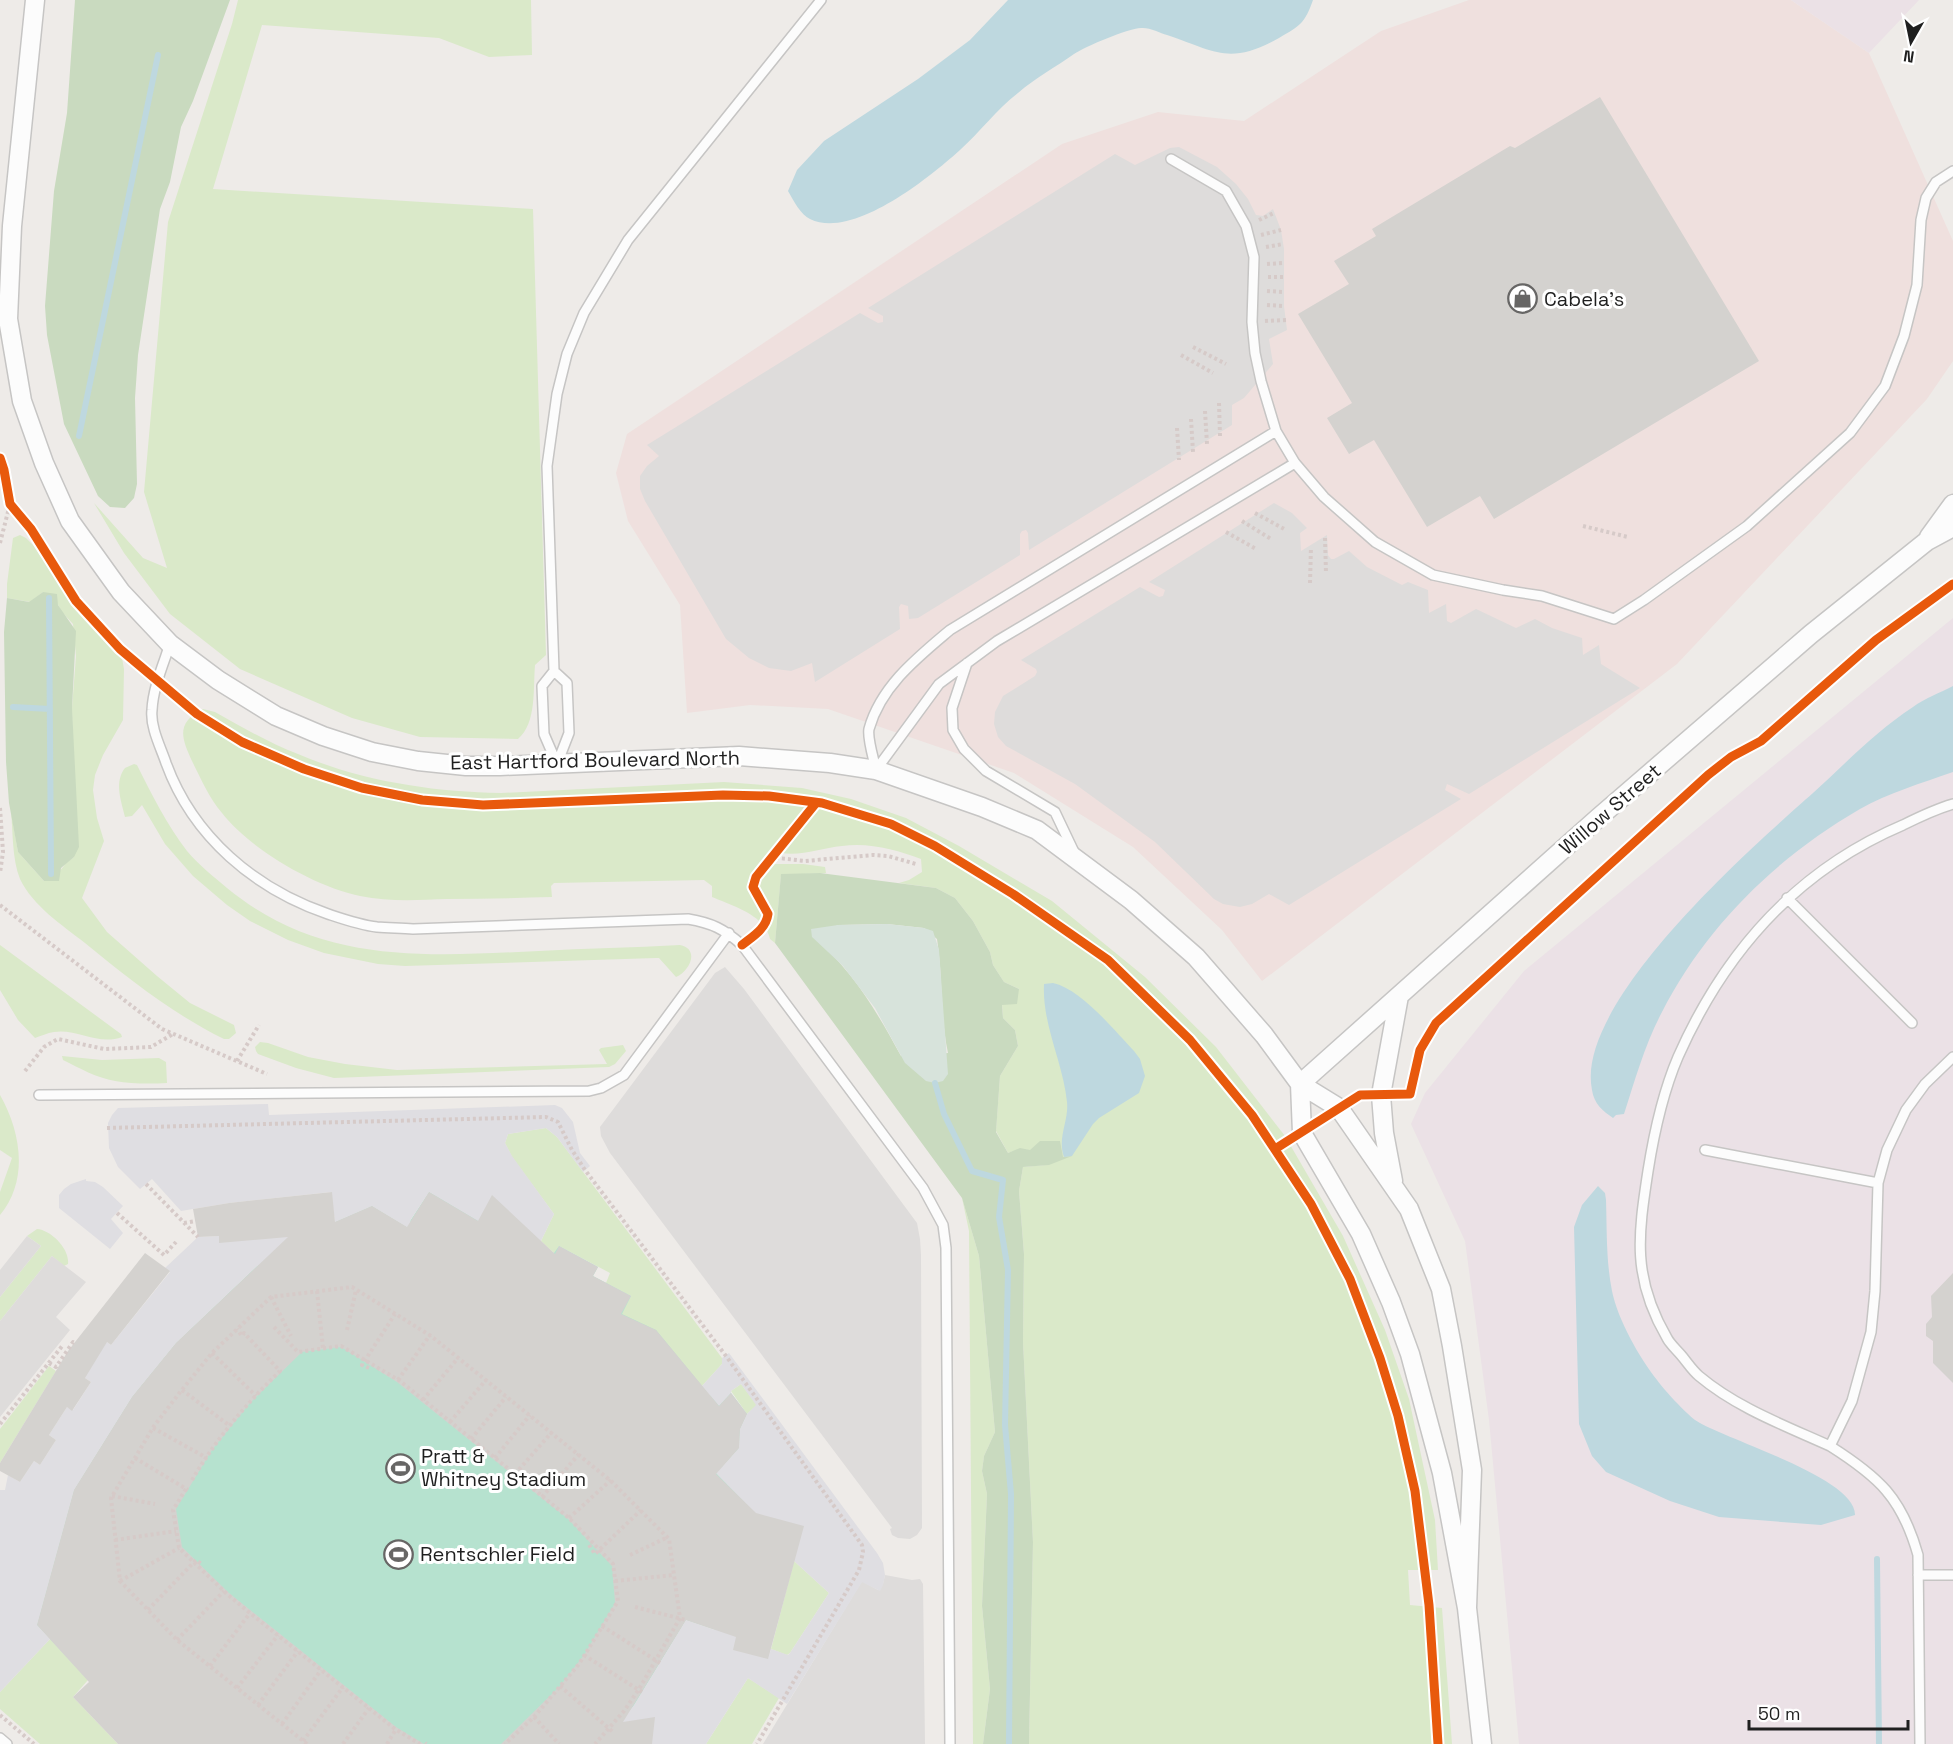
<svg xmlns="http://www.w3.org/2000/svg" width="1953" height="1744" font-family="'Space Grotesk',sans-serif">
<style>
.commercial{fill:#efe0de}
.industrial{fill:#ebe1e6}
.grass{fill:#dae9c9}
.forest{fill:#c9dabf;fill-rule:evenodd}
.wetland{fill:#d7e3db}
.pitch{fill:#b6e2cf}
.parking{fill:#dedcdb}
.plaza{fill:#dfdee2;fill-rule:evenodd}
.water{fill:#bed8df}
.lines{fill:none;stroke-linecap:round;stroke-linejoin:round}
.stream{stroke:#bed8df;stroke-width:6}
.building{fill:#d4d2cf}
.service-casing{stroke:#c6c5c4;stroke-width:12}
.minor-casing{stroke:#c6c5c4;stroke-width:21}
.path{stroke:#d6cac8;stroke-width:4;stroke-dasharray:3 3;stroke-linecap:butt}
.service{stroke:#fcfcfc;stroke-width:9}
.minor{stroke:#fcfcfc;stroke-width:18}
.cycleway-casing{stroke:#fff;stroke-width:13}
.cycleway{stroke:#e8590c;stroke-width:9}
.labels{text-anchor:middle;stroke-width:6;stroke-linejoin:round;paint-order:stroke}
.poi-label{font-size:20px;fill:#1f1f1f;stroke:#fff;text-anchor:start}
.street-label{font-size:20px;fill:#1f1f1f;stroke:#fff}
</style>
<rect width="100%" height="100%" fill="#eeebe8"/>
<!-- commercial -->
<path class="commercial" d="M1469,0h322l78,53 84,188v120l-26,38 -250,265 -415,317 -40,-51 -89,-83 -119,-74 -186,-64 -78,-4 -63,8 -7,-108 -52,-84 -12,-48 11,-39 435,-290 96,-32 86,9 137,-90z"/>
<!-- industrial -->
<path class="industrial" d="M1791,0h128l-50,53z
M1953,618v1126h-434l-30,-324 -24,-179 -54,-117 14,-31 99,-122z"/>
<!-- grass -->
<path class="grass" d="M238,0h293l1,55 -43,2 -50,-19 -177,-13 -49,164 320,20 13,446 -11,10c-2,23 2,58 -17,74l-98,-2 -68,-19 -112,-49 -70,-55 -46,-61 -30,-50 49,55 24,10 -23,-76 24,-270 64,-198z
M20,535l6,3 7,7 39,58 43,50 7,5 2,11 -1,51 -20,35 -8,20 -2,15 4,28 7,23 -22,57 25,34 50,44 33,27 44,22 2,8 -7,6h-5c-51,-25 -95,-60 -139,-96 -23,-18 -52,-37 -65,-64 -8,-20 -7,-47 -9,-68l7,41 26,29 15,-9 8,-10 7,-5 -2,-149 4,-52 -3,-32 -11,-12 -6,-11 -13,-9 -13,10 -23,-4v-14l6,-46z
M203,709l12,3c27,15 54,31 83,42 63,27 135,38 203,39l223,-11 78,6 49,11 55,19 53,28 93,55 93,76 71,70 69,89 58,100 42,94 24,69 26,121 3,50h-30l2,35 32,3 10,136h-423l4,-202 -10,-200 1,-88 -5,-63 4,-24 23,-2c-14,-14 -17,-20 -38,-12l-12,-22 4,-55 18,-30 -3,-16 -12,-12 -1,-14 17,-15 -15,-7 -11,-17 -3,-13 -17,-31 -18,-23 -19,-10 -37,-5 10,-3 13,-8 -1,-13c-24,-9 -52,-17 -79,-13 -21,2 -39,10 -61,7l-7,11h29l22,3 1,6 -45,2 -6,68 -5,-4c-5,-24 -37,-33 -58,-42v-11l-8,-6 -150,3 -3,3 1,11c-35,1 -70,2 -105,2 -29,1 -58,3 -87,-3 -46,-10 -109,-46 -138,-83 -13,-15 -21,-34 -30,-52 -11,-24 -16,-38 11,-52z
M134,764l3,1c15,30 30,60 50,86 12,14 27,26 40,37 94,77 198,68 312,63 47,-3 94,-3 141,-6 20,4 10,26 -4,32l-17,-19h-3l-251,8 -27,-2 -54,-11 -36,-13 -38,-19 -23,-16 -34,-29 -28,-32 -23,-39 -10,11 -7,1c-4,-16 -11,-35 0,-49z
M0,945l121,89 1,3c-24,9 -46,-9 -68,-5 -7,1 -13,4 -19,6l-17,-18 -18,-30z
M260,1042l8,1 40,14 37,7 52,6 210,-6 -8,-14 2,-2 22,-3 3,6 -11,13 -6,3 -275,11 -38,-10 -38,-14 -2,-3 -1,-4z
M62,1056l40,4 57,-2 7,4 1,21c-17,1 -35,1 -52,-2 -18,-3 -36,-13 -52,-21z
M0,1095c21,37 29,85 0,120v-23l12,-34 -12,-8z
M546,1128l11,9 165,221v6l-20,22 -81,-72 10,-18 -25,-13 4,-10 -51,-27 -4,8 -14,-13 13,-27 -42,-57 -7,-14 3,-9z
M962,1198l17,58 16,176 -11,24 -2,15 5,23 -5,112 8,83 -7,55h-10l-4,-513z
M37,1229c14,1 33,20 31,35l-4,2 -12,-10 -52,65v-24l41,-51 -14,-10z
M49,1366l7,5 -56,92v-34z
M741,1384l16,21 -10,9 -16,-23z
M794,1561l35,32 -39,60 -3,2 -16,-6z
M50,1639l38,41 -15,17 45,47h-78l-40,-35v-17z
M748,1678l31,20 -27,46h-46z"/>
<!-- forest -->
<path class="forest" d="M75,0h155l-37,101 -12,26 -11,55 -10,27 -22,146 -3,43 2,86 -3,14 -9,10 -15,-1 -12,-11 -34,-72 -17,-89 -2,-29 9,-115 13,-78z
M43,592l14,2 1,11 18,26 -4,77 7,139 -5,10 -13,11 -2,13h-15l-26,-29 -9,-49 -3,-41 -2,-130 3,-34 22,4z
M820,873l116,15 19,10 18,23 17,31 3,13 11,17 15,7 -2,15 -15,1 1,13 12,12 3,16 -18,30 -4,56 12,21 12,-5 10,2 10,-9h20l3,16 9,-1 -23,9 -26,2 -4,24 5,63 -1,88 10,200 -4,202h-46l7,-55 -8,-83 5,-112 -5,-23 2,-15 11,-24 -16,-176 -17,-58 -187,-255 6,-69zM887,924l37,4 13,11c6,38 3,77 11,114l-47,3c-24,-44 -49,-87 -88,-119l25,-12z"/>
<!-- wetland -->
<path class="wetland" d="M887,924l37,4 9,3 6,19 9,124 -5,7 -8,2 -9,-2 -21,-18 -30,-55 -32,-42 -31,-29 -1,-8 27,-4z"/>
<!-- pitch -->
<path class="pitch" d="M429,1192l125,61 5,-7 39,21 -5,9 38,20 -9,18 34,16 51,62 1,3 23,-2 16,21 -7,15 -1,19 -17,19 29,42 -35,121 -30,-10 -52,86 -31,38h-444l-71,-64 -51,-55 37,-135 58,-93 44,-54 81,-77 78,-44 37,-16 43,26 -5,-11z"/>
<!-- parking -->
<path class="parking" d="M1179,147l38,20 19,17 12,15 8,16 7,1 10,-7 8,21 3,19v57l3,24 -18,9 4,25 -29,34 -12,7v20l-203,125 -1,-17 -2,-3 -4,1 -2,3v21l-102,63 -9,1 -1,-13 -7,-2 -2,3 1,22 -85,53 -3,-19 -21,8 -22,-3 -20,-10 -23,-19 -81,-138 -5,-12v-13l7,-10 12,-10 -12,-11 213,-132 18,10 5,-1v-6l-15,-8 247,-154 20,11 35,-17z
M1274,503l18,10 15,15 -7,5 1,18 26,-16 1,20 3,4h3l15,-8 18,16 35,18 6,-3 20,8 1,23 17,-9 1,17 4,2 25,-14 40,19 19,-9 17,9 30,10 1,17 16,-10 2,19 39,24 -171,106 -22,-10 -2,6 16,9 -172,106 -20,-11 -17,10 -12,3 -17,-3 -9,-5 -59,-57 -80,-58 -69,-38 -8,-9 -4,-13 1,-12 8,-16 32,-20 2,-4 -1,-3 -15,-9 119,-73 19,10 4,-1 2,-6 -16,-8z
M725,967l19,22 173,234 3,16 1,16 1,273 -5,7 -7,4 -12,-1 -6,-3 -2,-6 2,-1 -282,-375 -9,-17 -1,-9 115,-154z
M27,1236l14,10 -41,51v-27z
M52,1256l34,26 -30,35 14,13 -70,87v-96z
M885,1575l27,5 8,-1 3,5 2,160h-162l99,-163 16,9 5,-6z"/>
<!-- plaza -->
<path class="plaza" d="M268,1104l1,11 286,-10 7,3 11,14 7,31 10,13 -7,6 -26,-35 -11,-9 -38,6 -3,9 7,13 42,58 -13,27 -63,-20 -49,-29 -19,29 5,11 -43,-26 -37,16 -4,-30 -102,11 -48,8 -29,-32 -12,10 -22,-22 -9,-19 -1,-25 4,-8 6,-7z
M86,1179v2l9,1 8,5 20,19 -12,13 12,14 -13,16 -51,-41v-13l5,-6 7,-5z
M313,1233l-56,33 -81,77 -44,54 -58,93 -37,135 13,14 -50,53v-202h5l3,-15 12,7 14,-21 6,4 16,-25 -7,-5 18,-28 6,3 18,-28 -6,-4 14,-42 12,9 59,-73 -5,-4 33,-31 21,-1v6z
M729,1353l148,200 6,10 2,12 -2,10 -3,6 -18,-9 -75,122 -39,-26 -42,66h-103l31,-39 52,-85 29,10 36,-121 -40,-41 11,-1 17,-19 1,-19 7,-15 9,-9 -15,-21 -10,7v2l-12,13 -17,-20 20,-22v-6zM794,1561l35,32 -39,60 -2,2 -17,-6 -3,10z"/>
<!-- water -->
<path class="water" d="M1008,0h305c-8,23 -13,26 -34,38 -50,28 -64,13 -112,-3 -7,-2 -18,-8 -26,-7 -14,1 -55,18 -67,26 -18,13 -39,24 -56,39 -22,17 -38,39 -58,57 -30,27 -107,90 -150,69 -9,-4 -17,-19 -22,-28l9,-21 27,-29 94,-62 52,-39z
M1953,686v86c-31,11 -65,21 -93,37 -83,48 -154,117 -198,203 -17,32 -27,68 -38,102l-8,1 -3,3c-10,-7 -19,-14 -21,-28 -18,-87 160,-243 221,-297 32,-29 63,-62 100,-86 12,-9 27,-14 40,-21z
M1053,983c28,6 61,47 81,68l6,8 5,17 -6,17 -40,25 -6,6 -21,32 -8,1c-7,-20 5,-36 3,-55 -4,-40 -25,-77 -23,-118z
M1598,1186l7,7 1,7c1,30 0,61 6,91 6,29 27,66 45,89 7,10 29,33 38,40 30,20 161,57 160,95l-34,10 -102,-8 -49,-16 -64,-29 -14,-16 -13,-32 -5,-197 8,-22z"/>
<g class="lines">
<!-- stream -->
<path class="stream" d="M79,436l79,-381
M49,598l2,276
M13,707l37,2
M935,1083l9,31 28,57 31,9 -4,37 9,53 -3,155 6,69 -2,250
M1877,1559l2,185"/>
</g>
<!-- building -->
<path class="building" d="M1600,97l159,264 -265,158 -14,-23 -53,31 -53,-87 -25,14 -22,-36 25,-15 -54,-89 51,-30 -15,-23 42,-25 -4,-7 138,-83 5,2z
M332,1192l3,30 37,-16 35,21 22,-35 49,29 14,-26 63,59 4,-8 39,21 -5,9 38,20 -10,18 35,16 63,76 12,-13 16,21 -7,15 -1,19 -23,26 40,39 48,13 -36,133 -35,-9 3,-13 -50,-17 -63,102 32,-5 -3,27h-151l59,-58 24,-31 31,-52 -3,-37 -44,-47 -171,-137 -56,-35 -39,5 -52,51 -38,47 -36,59 6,38 47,46 167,134 28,17h-306l-45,-47 16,-15 -52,-57 37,-135 58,-93 44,-54 112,-106 -69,6v-7l-21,1 -5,-28 36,-6z
M145,1253l25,18 -59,74 -4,-3 -22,36 6,4 -19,29 -5,-4 -18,28 7,5 -16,25 -6,-4 -14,21 -20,-11v-8l68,-112z
M1953,1273v110l-20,-20v-22l-7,-5v-12l6,-7 -1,-21z"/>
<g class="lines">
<defs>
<path id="service" d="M1171,159l55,32 20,35 8,31 -2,65 3,31 6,28 15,50 19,32 29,34 51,45 58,33 70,15 39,6 72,23 30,-19 103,-74 103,-93 35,-47 19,-50 13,-51 4,-65 5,-22 10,-16 17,-11
M170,644c-7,21 -17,44 -18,66 -2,17 9,38 14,53 27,74 89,126 162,151 15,5 32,11 49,13 12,1 24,1 36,2l275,-10c24,4 36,10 54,26l181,243 20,37 3,23 4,496
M967,663l-15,45 1,22 11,19 22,22 69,41 19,40
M554,671l13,12 2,50 -12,31
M557,764l-13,-30 -2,-48 12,-15 -7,-205 10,-72 10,-40 17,-41 44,-73 193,-240
M876,770c-2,-10 -9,-32 -7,-41 12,-43 49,-72 81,-99l326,-199
M876,770l63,-86 58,-43 298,-178
M1787,898l125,125
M39,1095l550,-4 12,-3 23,-13 105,-142
M1705,1150l173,33
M1830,1446c-44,-20 -93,-38 -131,-70 -7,-6 -12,-14 -18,-21 -5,-6 -11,-11 -14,-17 -35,-60 -29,-102 -19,-167 6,-38 15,-79 30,-114 46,-104 119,-187 225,-232 16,-8 33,-16 50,-21
M1918,1575h35
M0,1738l7,6
M1920,1744l-2,-189c-16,-57 -39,-78 -88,-109l22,-45 19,-69 4,-41 3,-108 9,-33 19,-40 19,-26 28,-27"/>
<path id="minor" d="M35,0l-23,226 -4,93 14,82 22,62 26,58 51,71 49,52 48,36 58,36 47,20 49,16 46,9 48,5h34l239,-10 91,7 46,7 106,37 55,23 94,70 65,57 68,78 36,49 39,24 70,101 32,80 11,57 20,124 -5,138
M1929,537l24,-33
M1300,1084l298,-266 213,-184 116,-93 26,-14
M1300,1084l2,49 59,101 30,68 19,52 32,119 25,135 15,136
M1393,1181l-9,-48 -3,-38 18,-99"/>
</defs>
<!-- service casing -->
<use href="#service" class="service-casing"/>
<!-- minor casing -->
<use href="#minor" class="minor-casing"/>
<!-- path -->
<path class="path" d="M1259,220l15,-7
M1261,235l20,-5
M1266,247l17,-3
M1267,264l17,-1
M1268,277h17
M1267,291l17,1
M1267,305l17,1
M1265,321l21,-1
M1193,347l33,17
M1181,355l32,18
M1219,403l1,33
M1205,411l2,33
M1191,419l2,33
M1177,428l2,32
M1255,513l31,17
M1242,521l29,18
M1583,526l45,11
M1226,532l30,17
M1325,538l1,35
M0,543l10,-39
M1310,583l1,-36
M0,808l3,44 -3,21
M770,857l35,4 68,-6 15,1 28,8
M0,905l162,124 105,45
M237,1061l22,-36
M25,1071l19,-24 14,-8 46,10 47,-2 22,-13
M107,1128l439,-11 12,5 14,28 13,20 141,186 136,189 1,7 -4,18 -102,174
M146,1184l52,53
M117,1213l47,42 12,-13
M184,1223l12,-2
M317,1291l6,57
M271,1297l20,39
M274,1327l24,25 43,-6 59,35 169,137 44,46 5,37 -39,63 -45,53 -29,27
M347,1330l9,-40
M212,1353l44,43
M49,1363l7,4 17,-25 2,1
M369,1368l-7,-3 33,-51
M398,1380l32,-45
M182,1390l48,36
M423,1400l35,-42
M450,1422l36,-42
M0,1424l63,-79
M153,1428l54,30
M471,1439l35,-42
M135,1458l53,32
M495,1458l35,-43
M515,1474l37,-42
M192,1480c24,-41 54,-76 88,-109l-36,-38 -2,3 -5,-7
M186,1489l-13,21 6,38 48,46 23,19 145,116 25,15
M112,1496l43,8
M542,1497l37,-43
M569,1518l42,-38
M115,1540l61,-9
M589,1545l6,9 46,-44
M630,1555l38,-18
M120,1581l59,-33
M615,1581l59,-6
M635,1607l51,13
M148,1610l48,-50 7,5
M602,1626l58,37
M177,1640l47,-49
M584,1655l58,37
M210,1666l40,-53
M560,1686l53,46
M237,1688l41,-53
M258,1705l40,-54
M0,1715l34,29
M534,1717l25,27
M282,1724l39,-54
M303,1741l40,-54
M425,1743l1,1
M307,1744l-130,-104 -57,-59 -9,-83 43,-72 27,-35 31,-38 59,-56 81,-10 79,49 180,145 58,58 11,79 -41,71 -15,22 -29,33
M343,1744l26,-36
M387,1744l9,-15"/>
<!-- service -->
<use href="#service" class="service"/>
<!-- minor -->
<use href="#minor" class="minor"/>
<defs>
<path id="cycleway" d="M0,458l4,12 6,34 21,25 45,72 44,48 77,65 45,28 62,27 58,19 60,12 61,5 240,-10 46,1 53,7 69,21 44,22 78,48 95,66 82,80 62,75 59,89 39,75 30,79 18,58 17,75 14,114 9,139
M742,945c11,-9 24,-16 26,-31l-15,-27 3,-10 60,-74
M1275,1149l85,-54 50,-1 10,-44 16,-27 272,-248 23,-18 30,-16 115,-101 77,-56"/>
</defs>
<!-- cycleway casing -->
<use href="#cycleway" class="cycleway-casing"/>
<!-- cycleway -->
<use href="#cycleway" class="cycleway"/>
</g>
<!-- icons -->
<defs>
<symbol id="shop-ring" viewBox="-11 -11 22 22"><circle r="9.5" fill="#fff" stroke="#676665" stroke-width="1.5"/><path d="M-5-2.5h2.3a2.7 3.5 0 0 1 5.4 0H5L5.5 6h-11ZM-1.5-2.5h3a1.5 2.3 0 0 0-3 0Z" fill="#676665"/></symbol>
<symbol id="stadium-ring" viewBox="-11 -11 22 22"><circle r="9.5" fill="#fff" stroke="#676665" stroke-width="1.5"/><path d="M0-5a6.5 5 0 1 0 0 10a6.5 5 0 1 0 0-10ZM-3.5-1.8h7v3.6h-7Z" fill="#676665"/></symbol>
</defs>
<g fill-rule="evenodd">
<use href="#shop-ring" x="1506" y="282" width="33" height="33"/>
<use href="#stadium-ring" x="384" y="1452" width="33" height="33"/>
<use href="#stadium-ring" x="382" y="1538" width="33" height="33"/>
</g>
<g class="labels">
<!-- poi labels -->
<g class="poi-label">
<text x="1544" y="306">Cabela's</text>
<text x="421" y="1463">Pratt &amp;<tspan x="421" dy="23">Whitney Stadium</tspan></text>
<text x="420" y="1561">Rentschler Field</text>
</g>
<!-- street labels -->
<g class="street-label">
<text transform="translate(595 760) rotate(-1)" y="7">East Hartford Boulevard North</text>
<text transform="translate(1610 809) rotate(-41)" y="7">Willow Street</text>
</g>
</g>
<!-- north arrow -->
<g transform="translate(1911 42) rotate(189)" stroke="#ffffff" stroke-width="4.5" paint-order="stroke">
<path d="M0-4.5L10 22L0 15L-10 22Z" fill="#1f1f1f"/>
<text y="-9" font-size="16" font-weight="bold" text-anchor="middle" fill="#1f1f1f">N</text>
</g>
<!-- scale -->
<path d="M1749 1720v9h159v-9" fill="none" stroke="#1f1f1f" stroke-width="3"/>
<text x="1758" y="1720" font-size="18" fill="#1f1f1f" stroke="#ffffff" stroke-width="4.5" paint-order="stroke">50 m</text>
</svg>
